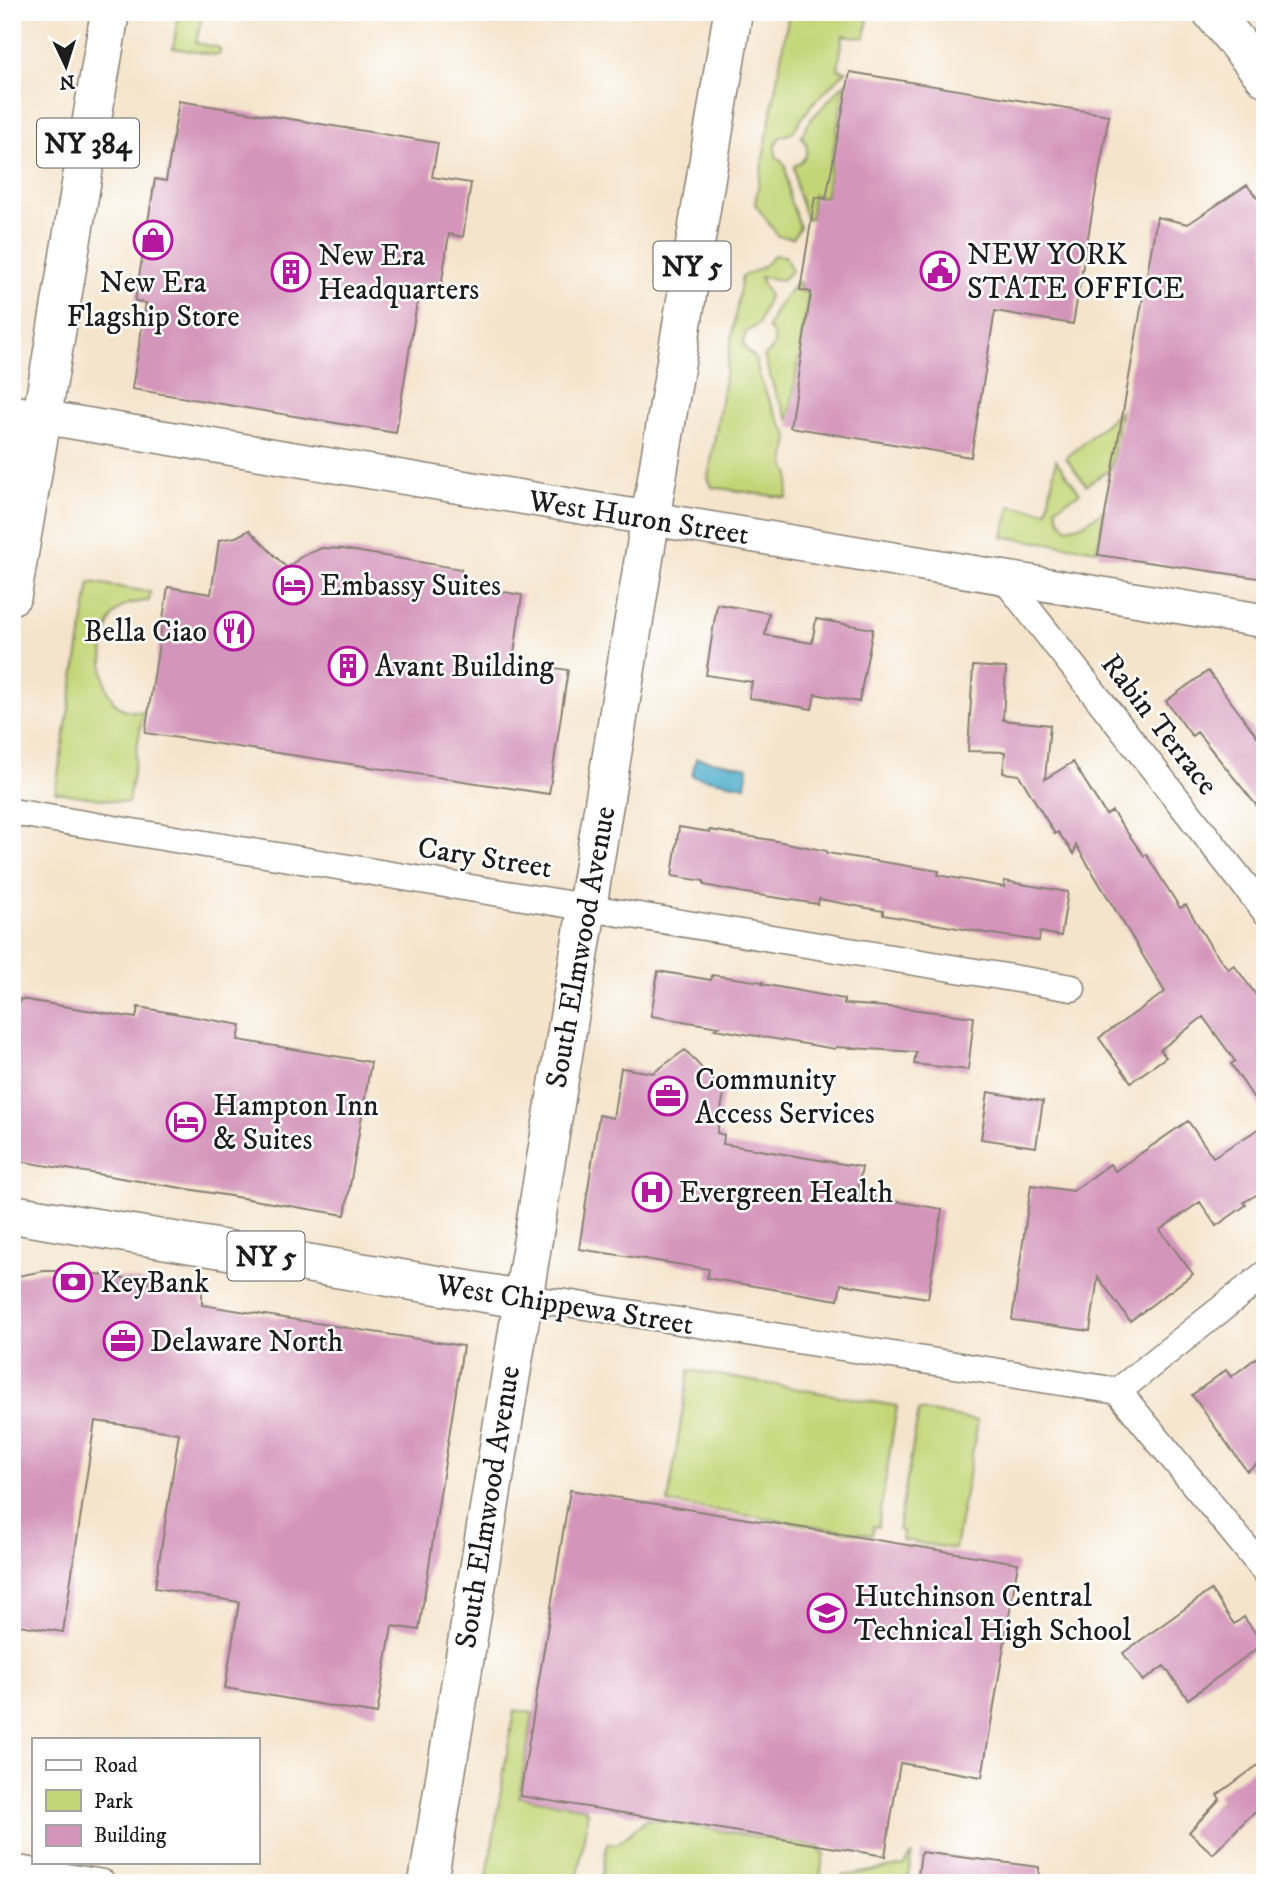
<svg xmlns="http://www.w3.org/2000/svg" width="1277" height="1895" font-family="'IM FELL DW Pica',serif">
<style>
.green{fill:#c4d577;stroke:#70784a;stroke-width:2}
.water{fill:#4caccb;stroke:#346474;stroke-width:2}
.building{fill:#d495ba}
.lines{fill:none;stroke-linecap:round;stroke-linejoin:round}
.minor-casing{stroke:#888074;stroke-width:29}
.tertiary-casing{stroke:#888074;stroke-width:36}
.primary-casing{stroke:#888074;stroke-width:41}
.minor{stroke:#fff;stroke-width:26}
.tertiary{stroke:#fff;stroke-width:33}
.primary{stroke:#fff;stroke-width:38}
.labels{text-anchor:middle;stroke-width:5;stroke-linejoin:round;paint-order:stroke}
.shield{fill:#fff;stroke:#606060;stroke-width:2}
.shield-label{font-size:28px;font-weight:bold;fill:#1c1c1c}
.poi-label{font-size:30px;fill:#1c1c1c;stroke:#fff;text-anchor:start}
.street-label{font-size:30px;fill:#1c1c1c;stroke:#fff}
</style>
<rect width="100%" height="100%" fill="#fff"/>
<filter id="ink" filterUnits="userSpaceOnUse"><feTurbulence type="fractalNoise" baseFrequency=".0143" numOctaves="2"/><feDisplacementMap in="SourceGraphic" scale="14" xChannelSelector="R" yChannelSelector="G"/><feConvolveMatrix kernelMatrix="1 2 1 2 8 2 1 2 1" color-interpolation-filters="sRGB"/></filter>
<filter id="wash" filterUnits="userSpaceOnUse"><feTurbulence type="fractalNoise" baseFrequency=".00686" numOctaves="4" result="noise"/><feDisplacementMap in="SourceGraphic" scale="28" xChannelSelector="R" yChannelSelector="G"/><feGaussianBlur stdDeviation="1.57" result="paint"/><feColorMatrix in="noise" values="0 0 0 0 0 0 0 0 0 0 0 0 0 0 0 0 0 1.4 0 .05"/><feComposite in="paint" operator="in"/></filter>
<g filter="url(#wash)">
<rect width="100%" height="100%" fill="#f4e4cb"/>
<!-- green -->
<path class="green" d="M179,12h24l-7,31 21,4 3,2v5l-5,1 -42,-7z
M789,12h80l-4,26 -22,-3 -5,34 8,2 -34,33 -20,29 -12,4 -5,9 1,10 9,9 5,35 10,27 -7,11 -15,-2 -23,-32z
M845,83l-20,114 -12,-2 -2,23 -4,2 -10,-29 -3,-25c14,-6 17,-19 7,-30l11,-18z
M774,255l11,1 7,15 -10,9 -22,-3 9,19 -11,29 -12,7 -3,11 5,9 6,4c7,30 18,55 35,80l-4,29 5,10 -3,23 -75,-11 -4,-9 34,-202c13,-4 23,-9 32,-21z
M798,281l2,3 -1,7 10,2 -20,127 -14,-28 -11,-36c12,-7 14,-18 4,-28l8,-19z
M1120,411l-9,58 -25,16 -20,-27z
M1056,460l24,33 -24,14 3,12 8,9 16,-4 22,-14 -8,40 -94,-13 7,-31 37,5z
M90,582l60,10 -1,9c-13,1 -27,2 -35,14 -14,20 -16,72 3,90 6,6 17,7 26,7l-15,91 -73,-11z
M689,1370l208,36 -19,121 -5,-1 -1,9 -204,-32z
M919,1410l59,11 -23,128 -53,-9 1,-9 -5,-1z
M514,1710l19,3 -14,84 67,11 -1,4h3l-11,71h-91z
M647,1819l173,28v5l4,1 -5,30h-218l6,-40 10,1z
M912,1854l-5,29h-66l1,-7 62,-11z"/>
<!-- water -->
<path class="water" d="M696,758l52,9 -3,19 -53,-10z"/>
<g id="blocks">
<!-- building -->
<path class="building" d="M850,72l259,43 -36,209 -78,-13 -24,146 -181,-30 21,-135 -11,-2 15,-93 11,2z
M179,101l259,42 -6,34 39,6 -8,54 -14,-3 -9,60 -21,-4 -23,143 -264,-44 14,-86 -11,-2 20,-122 11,2z
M1247,185l18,23v371l-167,-24 59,-338 31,7z
M249,530l38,38 15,-12 20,-8 21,1 118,20v16l61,10 -9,67 55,8 -19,124 -404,-61 23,-146 43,7 8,-54 17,-3z
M717,604l52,9 -4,22 47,8 4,-24 57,10 -14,73 -44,-8 -3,15 -63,-11 3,-16 -46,-7z
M973,666l33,2 -3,52 47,5 -5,54 28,-17 33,53 6,-4 32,45 2,-2 34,54 6,-3 25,42 17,22 6,-4 31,42v108l-34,-51 4,-3 -32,-44 -43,33 6,7 -35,25 -32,-44 66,-46 -89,-147 -2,9 -16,-22 -3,2 -36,-59 -16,-2 2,-21 -37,-1z
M1208,671l57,76v69l-68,-84 -5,4 -26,-35z
M679,827l31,5v-2l67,11 50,10v2l112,18 -1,4 66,12v-6l64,11 -7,44 -21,-4 -1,9 -53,-8 -103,-18v-4l-64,-12 -1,5 -73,-11 -41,-8v-4l-32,-5z
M658,971l53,9 1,-5 51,7 -1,2 82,15v5l59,4 71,9 -6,53 -54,-6 2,-12 -80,-5 -1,2 -120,-20 4,-2 -68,-11z
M20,999l116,19 2,-11 103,18 -3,15 133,22 -26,153 -333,-55v-117z
M685,1050l39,42 -7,41 7,2 -1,9 139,23 -5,28 85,14 -14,89 -87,-14 -3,16 -131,-22 2,-9 -130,-20 20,-134 14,3 8,-50 32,5z
M988,1092l55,9 -7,46 -55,-8z
M1188,1121l25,36 52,-32v65l-21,12 2,3 -30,21 -16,-24 -40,28 33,44 -63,47 -32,-44 -8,54 -78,-11 19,-135 42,6 37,-27 5,7z
M44,1271h34l124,20v14l261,41 -44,284 -27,-4 -15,88 -152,-26 14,-86 -84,-14 24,-155 -84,-12 -32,211 -51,-8v-347z
M1265,1351v107l-18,13 -55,-76 34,-25 5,7z
M570,1490l448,73 -36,214 -82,-14 -15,93 -365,-60z
M1211,1590l23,34 10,-7 19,27 -75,55 -24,-33 -21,15 -20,-28z
M1265,1760v45l-18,14 -34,35 -24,-22 31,-33 -3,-4z
M921,1852l118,15 -1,16h-121z"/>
</g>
</g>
<g filter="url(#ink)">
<use href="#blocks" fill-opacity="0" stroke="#888074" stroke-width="2"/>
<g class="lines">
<defs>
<path id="minor" d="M1003,577l262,334
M12,812l1060,176
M521,1299l45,4 552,88
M1118,1391l147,180
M1118,1391l147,-117
M12,1868l91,15"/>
<path id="tertiary" d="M12,412l1253,209"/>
<path id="primary" d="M1212,12l53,65
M12,595l98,-583
M12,1214l509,85
M428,1883c98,-624 204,-1247 305,-1871"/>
</defs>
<!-- minor casing -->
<use href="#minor" class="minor-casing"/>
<!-- tertiary casing -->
<use href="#tertiary" class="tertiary-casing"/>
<!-- primary casing -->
<use href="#primary" class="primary-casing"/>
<!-- minor -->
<use href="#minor" class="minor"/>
<!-- tertiary -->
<use href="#tertiary" class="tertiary"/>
<!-- primary -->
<use href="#primary" class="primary"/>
</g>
</g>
<!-- icons -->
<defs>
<symbol id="shop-ring" viewBox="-11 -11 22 22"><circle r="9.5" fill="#fff" stroke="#b5179e" stroke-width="1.5"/><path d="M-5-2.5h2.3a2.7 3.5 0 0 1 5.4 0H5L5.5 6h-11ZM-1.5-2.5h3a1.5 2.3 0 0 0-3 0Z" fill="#b5179e"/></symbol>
<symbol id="civic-ring" viewBox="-11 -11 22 22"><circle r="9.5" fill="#fff" stroke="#b5179e" stroke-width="1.5"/><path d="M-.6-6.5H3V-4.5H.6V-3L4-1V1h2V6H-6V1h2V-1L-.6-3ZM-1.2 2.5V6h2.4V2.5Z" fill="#b5179e"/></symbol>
<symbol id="building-ring" viewBox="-11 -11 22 22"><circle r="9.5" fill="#fff" stroke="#b5179e" stroke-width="1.5"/><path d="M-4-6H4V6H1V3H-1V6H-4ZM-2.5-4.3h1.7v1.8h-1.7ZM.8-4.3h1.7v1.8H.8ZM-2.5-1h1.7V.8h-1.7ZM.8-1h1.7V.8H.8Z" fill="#b5179e"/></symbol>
<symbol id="hotel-ring" viewBox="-11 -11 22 22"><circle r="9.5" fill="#fff" stroke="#b5179e" stroke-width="1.5"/><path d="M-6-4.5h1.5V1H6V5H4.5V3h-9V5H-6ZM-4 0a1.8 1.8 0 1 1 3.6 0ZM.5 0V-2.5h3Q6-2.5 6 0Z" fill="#b5179e"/></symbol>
<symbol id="restaurant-ring" viewBox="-11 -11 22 22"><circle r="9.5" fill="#fff" stroke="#b5179e" stroke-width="1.5"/><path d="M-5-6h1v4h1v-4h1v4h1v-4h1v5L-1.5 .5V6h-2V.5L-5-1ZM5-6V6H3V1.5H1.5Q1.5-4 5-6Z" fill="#b5179e"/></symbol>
<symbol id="office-ring" viewBox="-11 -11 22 22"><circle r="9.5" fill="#fff" stroke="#b5179e" stroke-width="1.5"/><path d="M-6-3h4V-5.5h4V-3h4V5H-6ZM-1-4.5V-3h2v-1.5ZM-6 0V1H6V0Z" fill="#b5179e"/></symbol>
<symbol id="hospital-ring" viewBox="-11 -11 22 22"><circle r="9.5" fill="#fff" stroke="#b5179e" stroke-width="1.5"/><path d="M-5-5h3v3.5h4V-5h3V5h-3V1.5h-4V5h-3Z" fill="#b5179e"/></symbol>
<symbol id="bank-ring" viewBox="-11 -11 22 22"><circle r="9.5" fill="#fff" stroke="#b5179e" stroke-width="1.5"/><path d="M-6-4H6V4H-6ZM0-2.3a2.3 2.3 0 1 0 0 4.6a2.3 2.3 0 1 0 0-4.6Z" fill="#b5179e"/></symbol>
<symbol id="school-ring" viewBox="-11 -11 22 22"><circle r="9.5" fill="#fff" stroke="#b5179e" stroke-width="1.5"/><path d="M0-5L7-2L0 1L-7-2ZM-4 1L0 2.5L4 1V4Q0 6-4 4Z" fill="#b5179e"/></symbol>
</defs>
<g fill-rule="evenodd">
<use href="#shop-ring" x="131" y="218" width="44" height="44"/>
<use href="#civic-ring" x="918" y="249" width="44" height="44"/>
<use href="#building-ring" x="269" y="250" width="44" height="44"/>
<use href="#hotel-ring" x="271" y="563" width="44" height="44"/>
<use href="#restaurant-ring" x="212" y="609" width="44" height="44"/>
<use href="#building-ring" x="326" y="644" width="44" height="44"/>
<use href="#office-ring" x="646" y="1074" width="44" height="44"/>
<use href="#hotel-ring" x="164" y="1100" width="44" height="44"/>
<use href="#hospital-ring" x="630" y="1170" width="44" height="44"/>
<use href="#bank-ring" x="51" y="1260" width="44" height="44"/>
<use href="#office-ring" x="101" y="1319" width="44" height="44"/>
<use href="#school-ring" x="805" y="1591" width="44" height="44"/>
</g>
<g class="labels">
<!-- shield labels -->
<g class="shield">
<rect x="37" y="118.5" width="102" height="49" rx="5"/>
<rect x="653.5" y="241.5" width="77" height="49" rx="5"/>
<rect x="227.5" y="1231.5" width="77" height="49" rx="5"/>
</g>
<g class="shield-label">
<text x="88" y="153">NY 384</text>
<text x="692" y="276">NY 5</text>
<text x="266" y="1266">NY 5</text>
</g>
<!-- poi labels -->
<g class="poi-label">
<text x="967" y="264">NEW YORK<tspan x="967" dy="34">STATE OFFICE</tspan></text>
<text x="318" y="265">New Era<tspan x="318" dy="34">Headquarters</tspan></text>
<text x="153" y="292" text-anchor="middle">New Era<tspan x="153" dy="34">Flagship Store</tspan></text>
<text x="320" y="595">Embassy Suites</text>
<text x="207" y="641" text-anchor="end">Bella Ciao</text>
<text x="375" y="676">Avant Building</text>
<text x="695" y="1089">Community<tspan x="695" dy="34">Access Services</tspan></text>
<text x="213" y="1115">Hampton Inn<tspan x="213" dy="34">&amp; Suites</tspan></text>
<text x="679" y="1202">Evergreen Health</text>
<text x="100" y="1292">KeyBank</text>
<text x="150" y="1351">Delaware North</text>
<text x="854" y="1606">Hutchinson Central<tspan x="854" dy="34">Technical High School</tspan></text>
</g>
<!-- street labels -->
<g class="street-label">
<text transform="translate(639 517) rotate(9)" y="10">West Huron Street</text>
<text transform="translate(1160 724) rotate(52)" y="10">Rabin Terrace</text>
<text transform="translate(485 857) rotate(9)" y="10">Cary Street</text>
<text transform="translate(580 947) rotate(-80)" y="10">South Elmwood Avenue</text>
<text transform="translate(565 1304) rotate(9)" y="10">West Chippewa Street</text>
<text transform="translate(487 1507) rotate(-81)" y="10">South Elmwood Avenue</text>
</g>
</g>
<!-- margin -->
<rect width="1277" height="1895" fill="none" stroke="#fff" stroke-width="42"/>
<!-- legend -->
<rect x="32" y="1738" width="228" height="126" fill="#ffffff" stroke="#a4a4a4" stroke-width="2"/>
<rect x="46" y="1760" width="35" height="10" fill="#ffffff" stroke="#a4a4a4" stroke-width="2"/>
<text x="94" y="1772" font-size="21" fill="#1c1c1c">Road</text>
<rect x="46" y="1790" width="35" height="21" fill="#c4d577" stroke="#a4a4a4" stroke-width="2"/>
<text x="94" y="1808" font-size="21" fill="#1c1c1c">Park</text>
<rect x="46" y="1825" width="35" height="21" fill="#d495ba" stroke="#a4a4a4" stroke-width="2"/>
<text x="94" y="1842" font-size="21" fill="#1c1c1c">Building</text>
<!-- north arrow -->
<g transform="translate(66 66) rotate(176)" stroke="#ffffff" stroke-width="5" paint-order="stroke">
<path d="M0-5L12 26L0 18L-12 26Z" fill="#1c1c1c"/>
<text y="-10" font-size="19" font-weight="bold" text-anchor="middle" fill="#1c1c1c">N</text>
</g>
</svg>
